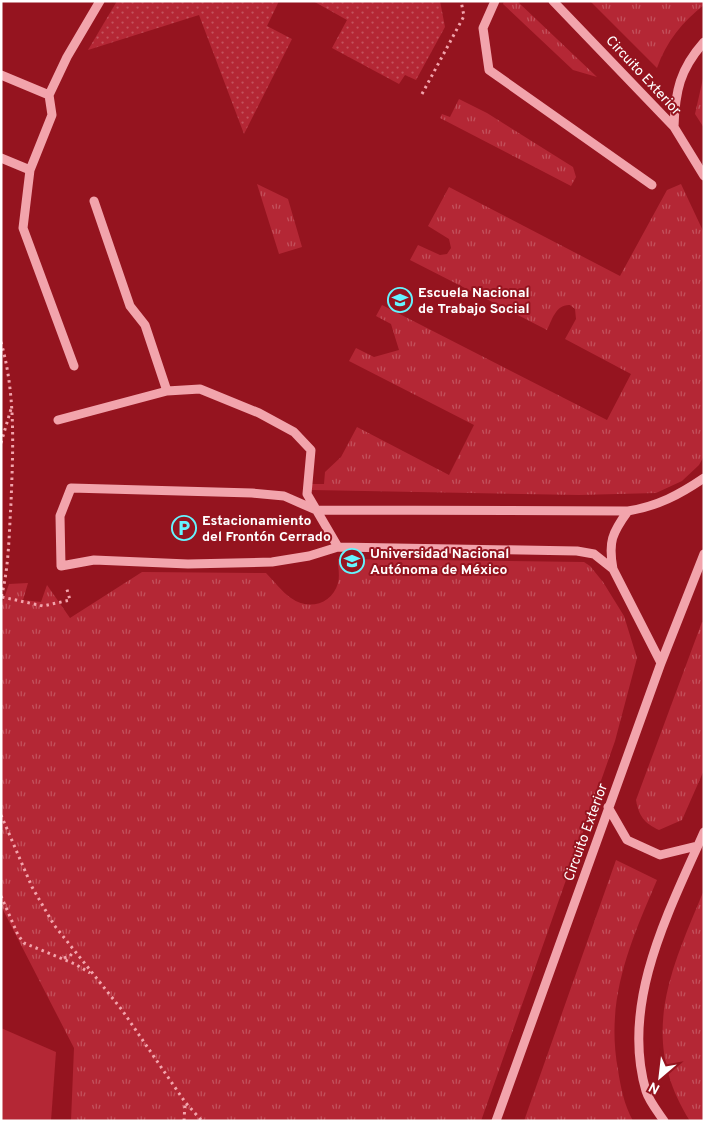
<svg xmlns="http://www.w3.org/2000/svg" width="705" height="1122" font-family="Overpass,sans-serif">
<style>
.grass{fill:url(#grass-tufts)}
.park{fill:url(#park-dots)}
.pitch{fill:#b42735}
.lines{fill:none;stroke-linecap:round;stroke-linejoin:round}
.path{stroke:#f2a4ac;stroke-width:3;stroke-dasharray:2.5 4;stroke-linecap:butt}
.minor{stroke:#f2a4ac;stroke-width:9}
.labels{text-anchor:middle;stroke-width:4;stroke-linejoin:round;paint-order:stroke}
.street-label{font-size:14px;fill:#fff;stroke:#95141f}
.poi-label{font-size:14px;font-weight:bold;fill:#fff;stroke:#95141f;text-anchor:start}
</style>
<defs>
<pattern id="grass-tufts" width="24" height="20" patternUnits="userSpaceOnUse" patternTransform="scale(1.25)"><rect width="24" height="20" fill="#b42735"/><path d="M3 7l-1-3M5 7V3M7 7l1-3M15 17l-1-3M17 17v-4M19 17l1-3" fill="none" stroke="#c3525d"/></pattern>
<pattern id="park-dots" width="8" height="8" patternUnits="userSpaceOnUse" patternTransform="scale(1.25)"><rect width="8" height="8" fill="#b42735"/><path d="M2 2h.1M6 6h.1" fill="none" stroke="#c3525d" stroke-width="1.8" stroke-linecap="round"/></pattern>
</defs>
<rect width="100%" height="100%" fill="#95141f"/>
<!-- grass -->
<path class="grass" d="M504,1h13l80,76 -24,-7 -70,-66z
M590,1h114v4c-21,16 -38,37 -47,63z
M704,74v54l-9,-14z
M459,99l28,14 86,54 3,10 -5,9 -131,-68 2,-4 8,3z
M257,184l31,15 14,48 -23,7z
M681,184l23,49v223l-5,9 -17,16 -26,12 -77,2 -267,-5v-6h12l1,-12 16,-15 16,-30 92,48 25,-50 -125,-64 7,-13 18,9 25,-7 -8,-26 -15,-8 6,-11 225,115 24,-46 -66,-35 11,-20 -1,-10 -5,-4c-14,-1 -18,15 -23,25l-137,-70 8,-15 22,10 7,-1 4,-6 -2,-9 -21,-13 21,-39 171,89 47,-86z
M338,559l246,3 6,4 13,16 21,34 13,42 -22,83 -134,380h-410l3,-73 -73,-142v-299l8,-23 19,-1 -5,17 18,2 6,-17 23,33 72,-46 124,1c8,8 16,19 25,25 18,13 41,6 47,-15 2,-7 0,-16 0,-24z
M702,622l2,1v147l-22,50 -23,10c-15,-7 -20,-14 -23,-30z
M616,860l41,20c-27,63 -52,120 -39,190 3,19 6,34 15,51h-109z
M704,890v231h-14c-52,-83 -20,-149 14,-231z"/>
<!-- park -->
<path class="park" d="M117,1h162l-12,25 25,13 -48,95 -45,-119 -111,35z
M313,1h127l5,26 -29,53 -11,-5 -6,9 -67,-36 15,-28z"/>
<!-- pitch -->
<path class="pitch" d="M1,1028l55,24 -5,69h-50z"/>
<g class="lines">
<!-- path -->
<path class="path" d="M422,94l42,-78 -3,-15
M1,342c15,53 12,107 10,161 -2,31 -2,65 -10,95
M1,443l10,-34
M2,597l41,9 27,-6 -4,-14
M1,815l31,72 22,38 68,85 63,92 17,19
M1,896l17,39 6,8 51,21 15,9
M64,958l6,-2 4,-5
M184,1121l1,-18"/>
<!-- minor -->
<path class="minor" d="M495,1l-12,27 6,42 163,115
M553,1l121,126 30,49
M1,75l48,20
M674,127c1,-36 6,-58 30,-85
M1,158l29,12
M94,201l36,105 15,19 22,66
M74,366l-51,-138 7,-58 22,-55 -3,-20 18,-38 33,-56
M58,420l109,-29 33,-2 59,24 35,19 17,18 -4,44 31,53
M613,569c-5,-27 -1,-36 15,-58
M661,663l-48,-94 -19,-15 -17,-3 -239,-4 -29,9 -37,6 -84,2 -94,-4 -33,6 -1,-50 11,-28 181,5 32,3 32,14 312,1c30,-5 51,-16 76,-33
M608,807l19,33 33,15 37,-9
M496,1121l165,-458 43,-109
M664,1121c-6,-9 -15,-20 -18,-30 -26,-88 23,-180 58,-259"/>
</g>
<!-- icons -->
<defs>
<symbol id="university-ring" viewBox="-11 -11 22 22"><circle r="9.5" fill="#95141f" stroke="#65f5ff" stroke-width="1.5"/><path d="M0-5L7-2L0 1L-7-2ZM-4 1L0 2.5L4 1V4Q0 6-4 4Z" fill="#65f5ff"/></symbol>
<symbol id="parking-ring" viewBox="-11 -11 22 22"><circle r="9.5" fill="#95141f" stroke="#65f5ff" stroke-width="1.5"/><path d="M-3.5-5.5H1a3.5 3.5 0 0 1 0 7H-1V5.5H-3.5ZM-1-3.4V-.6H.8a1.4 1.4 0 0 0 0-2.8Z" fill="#65f5ff"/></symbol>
</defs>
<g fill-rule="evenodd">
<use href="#university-ring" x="386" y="286" width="28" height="28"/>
<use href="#parking-ring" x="170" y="514" width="28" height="28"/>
<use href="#university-ring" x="338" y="547" width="28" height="28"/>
</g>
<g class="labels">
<!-- street labels -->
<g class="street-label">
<text transform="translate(644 75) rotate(47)" y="5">Circuito Exterior</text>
<text transform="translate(585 832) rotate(-70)" y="5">Circuito Exterior</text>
</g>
<!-- poi labels -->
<g class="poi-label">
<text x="418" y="297">Escuela Nacional<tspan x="418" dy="16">de Trabajo Social</tspan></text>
<text x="202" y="525">Estacionamiento<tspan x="202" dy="16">del Frontón Cerrado</tspan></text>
<text x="370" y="558">Universidad Nacional<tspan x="370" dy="16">Autónoma de México</tspan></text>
</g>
</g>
<!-- border -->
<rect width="705" height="1122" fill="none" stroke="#ffffff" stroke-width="5"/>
<!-- north arrow -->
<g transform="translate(660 1077) rotate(208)" stroke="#95141f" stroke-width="4" paint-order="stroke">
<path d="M0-4L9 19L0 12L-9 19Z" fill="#ffffff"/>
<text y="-8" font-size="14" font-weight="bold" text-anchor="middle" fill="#ffffff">N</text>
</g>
</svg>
